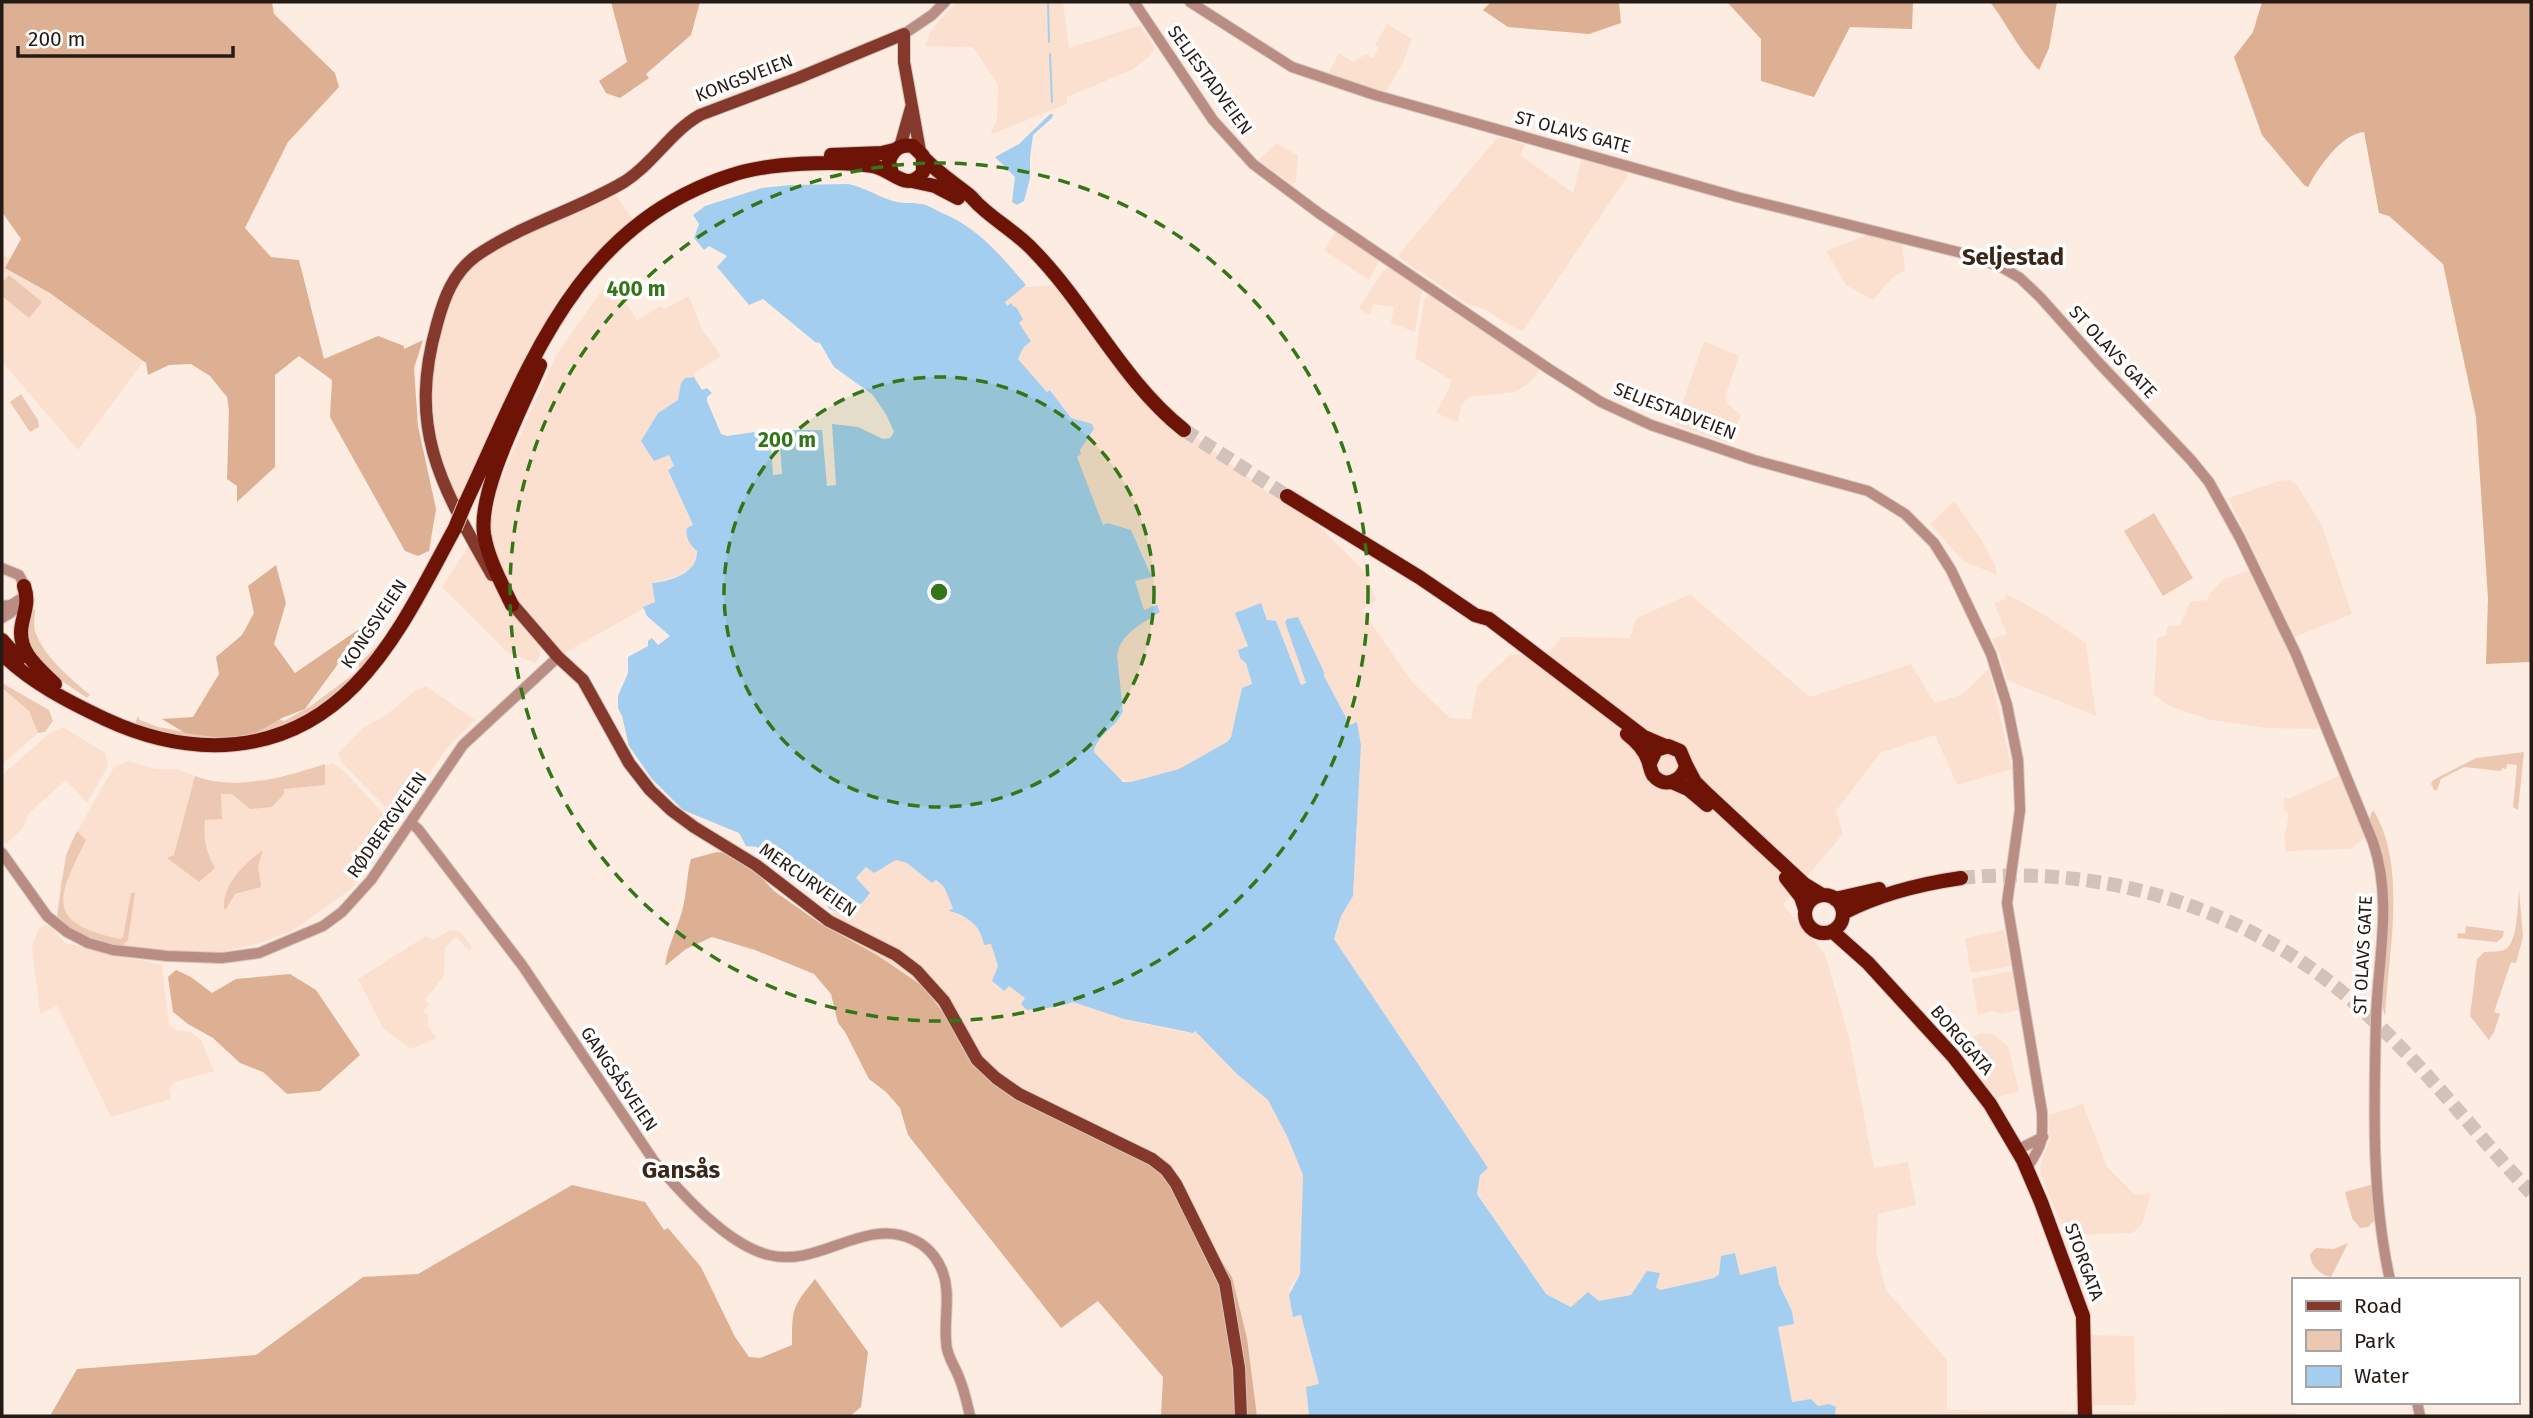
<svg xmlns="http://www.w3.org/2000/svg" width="2533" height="1418" font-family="'Fira Sans',sans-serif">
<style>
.built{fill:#fce0cf}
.green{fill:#ecc8b2}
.forest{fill:#ddb094}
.water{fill:#a4cef0}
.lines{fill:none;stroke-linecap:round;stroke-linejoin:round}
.stream{stroke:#a4cef0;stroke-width:2}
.highway-tunnel{stroke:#d2c2b9;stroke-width:14;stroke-dasharray:14 7;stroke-linecap:butt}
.minor-casing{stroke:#d6c6bd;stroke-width:12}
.major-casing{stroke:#d6c6bd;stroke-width:14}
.highway-casing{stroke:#d6c6bd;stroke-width:16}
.minor{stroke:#b98d84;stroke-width:10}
.major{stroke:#84392c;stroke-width:12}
.highway{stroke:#6e1407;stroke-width:14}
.highway-bridge-casing{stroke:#d6c6bd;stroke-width:16;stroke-linecap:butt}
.highway-bridge{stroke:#6e1407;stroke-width:14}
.ring{fill:none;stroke:#327617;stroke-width:3.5;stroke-dasharray:12 9}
.labels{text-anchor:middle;stroke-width:7;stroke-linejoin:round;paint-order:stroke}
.street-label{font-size:18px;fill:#251b15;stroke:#fff}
.district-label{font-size:24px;font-weight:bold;fill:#3b271a;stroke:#fff}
.centre{fill:#327617;stroke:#fff;stroke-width:3.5}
.ring-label{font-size:21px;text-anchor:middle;font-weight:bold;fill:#327617;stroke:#fff;stroke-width:7;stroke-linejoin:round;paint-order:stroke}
</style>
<rect width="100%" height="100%" fill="#fdece2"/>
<!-- built -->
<path class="built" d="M957,2h106l6,46 71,-23 15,23 -5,8 -18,14 -65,27v7l-77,31 7,-16 1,-34 -25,-38 -48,-1 5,-13 8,-11z
M1387,24l25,15 -10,26 -15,25 -6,2 -53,-18 11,-21 14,9 13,-8 7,4 6,-10 -4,-3z
M1498,137l27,8 -5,10 53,38 9,-36 45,13v7l-103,152 -4,2 -36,-22 -15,-4 -69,-47 -1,-4z
M1276,143l22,12 -2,27 -4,2 -33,-24z
M615,194l18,26 -31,27 -43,51 -45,81 -57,124 -21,-53 -8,-49 8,-47 16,-63 16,-22 35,-25z
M1336,231l42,28v5l-9,16 -45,-30z
M1868,235l34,9 3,26 -13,8 -19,22 -27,-15 -20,-34z
M3,254l142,105 -67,91 -76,-88z
M1389,267l33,23 -7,42 -24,-9 3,-16 -21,-3 -3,11 -10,-5v-4l23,-35z
M606,284l7,9 12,9 12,18 24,-14 3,3 25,-13 13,33 19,27 -25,16 -2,5 -5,-1 -9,12 -1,12 -21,13 16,54 -6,3 25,56 5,34 -2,5 -18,11 -26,7 3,19 -94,53 -44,-50 -41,-70 79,-178z
M1058,285l128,145 84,64 46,29 50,50 10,27 -14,10 50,72 38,36 21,1 6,-34 33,-30 39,-3 13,-15 68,1 7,-20 53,-24 120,103 101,-33 24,39 28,-9 26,-26 23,101 -55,16 -22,-50 -55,18 -44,58 7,23 -60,71 42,49 24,83 25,131 34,-6 8,43 -38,9 -2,38 10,38 61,70v50l349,3 -1,3h-460l1,-9 -18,-1 -7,-7 -19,4 -14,-76 16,-3 -2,-13 -13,-27 -3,-18 -37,9 -4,-22 -21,25 -54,12 -4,-3 -22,5 -3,3 -59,12 -26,-13 -69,-101 3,-18 7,-8 -153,-228 7,-23 12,-20 8,-151 -4,-23 -7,3 -27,-49 1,-4 -11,-23 -28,-27 21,62 -5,1 -25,-63 -9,-2 -6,-16 -13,42 -10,4 8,13 6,22 -10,3 -8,42 -7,12 -48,27 -48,13 -11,-3 -26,-27 2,-8 25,-27 2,-6 -6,-56 1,-9 17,-18 9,-18 -9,-29 13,-3 2,-8 -19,-40 -23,-7 -5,2 -7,-17 -20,-52 18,-27 -23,-11 -20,-28 -3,2 -30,-33 5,-11 8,-8 -13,-18 -4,-14 -7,-2 -2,-4 17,-15z
M1429,294l20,16 29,15 61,44 -3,7 -10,9 -11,7 -46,5 -8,8 -3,17 -22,-9 14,-27 1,-6 -36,-22 9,-58z
M1704,341l35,15 -14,41 3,7 13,11 -13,28 -53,-18z
M2290,480l7,5 25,41 30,88 -57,23 -66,-137v-2l50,-17z
M1954,501l27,38 14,26 2,10 -34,-14 -33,-37z
M469,545l38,60 28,33 5,10v7l-4,8 -28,-10 -66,-66z
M2247,571l4,1 36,71 33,83 -4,3 -49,-1 -56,-8 -40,-13 -17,-12 3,-57 10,-3v-8l13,-2 10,-23 17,-2 4,-8 11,-12z
M2005,593l38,21 43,29 10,73 -89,-36 -7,-25 -8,-16 15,-5 -13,-31 12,-4z
M426,686l49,34 -28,28 -27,39 -20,35 -57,-58 -5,-11 25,-25 23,-13 29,-24z
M2,688l27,23 9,22 -36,31z
M63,727l42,26 3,13 -21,37 -21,-23 -37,33 -7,16 -16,15 -4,-5v-64l48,-42z
M128,761l28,8h21l29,11 27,3 44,-5 56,-15 12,9 52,57 -47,61 -58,41 -35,13 -36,8 -74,-2 -48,-9 -42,-25 4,-36 9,-36 44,-77z
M2341,775l25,62 -16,12 -47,1 -17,2 -2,-15 5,-23 -6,-5 2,-13 3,3z
M896,860l11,3 37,24 9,21 -3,3 22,10 10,15 2,9 7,-1 7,22 -3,19 9,6 5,-6 17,13 -5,6 15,5 6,-3 16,2 15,-6 9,1 42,16 48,11 21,3 2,-2 42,43 31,26 19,36 16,39 -3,99 -10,14 3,29 8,-2 18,69 -10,32h-52l-10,-78 -15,-61 -57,-89 -196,-118 -55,-83 -47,-32 -56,-31 13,-13 9,4 19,-12 8,-9 -14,-16 11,-11h19z
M46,925l5,1 14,17 97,22 7,59 7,6 15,2 10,8 13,31 -39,11 -6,7 2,10 -60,18 -54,-111 -17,8 -8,-68 7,-18z
M450,930l11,2 11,16 -3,3 -13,-14 -11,10 -1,29 -19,24 4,5 -6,6 6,7 -2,8 10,12 -26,11 -28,-21 -25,-49 68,-43 8,4z
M2004,930l7,36 -40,7 -6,-35z
M2012,971l7,39 -19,4 -7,-3 -15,4 -6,-36z
M1980,1033l14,2 14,11 11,45 -24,7 -38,-51z
M2083,1104l24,63 28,28 16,-2 -9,31 -9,9 -63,2 -6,-4 -23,-56 -1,-9 10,-26 -1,-25z
M2092,1335l42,1 2,63 -2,6h-41z"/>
<!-- green -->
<path class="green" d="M9,275l33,27 -13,16 -27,-22v-13z
M21,394l17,26 1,7 -9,5 -20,-30z
M2154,513l39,65 -30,18 -39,-65z
M35,609c0,7 -2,16 0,22 8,25 36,48 55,64l-3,3c-19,-14 -53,-32 -60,-56 -2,-8 1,-19 2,-28z
M396,627l-12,20 -59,60 -52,25 -74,9 -65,-15 4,-10 2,4 18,7 32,6 79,-18 15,6 27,-15 48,-36v-6z
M2,683l47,27 4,11 -8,11 -7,1 -9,-22 -27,-23z
M2524,752l-6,58 -5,-3 4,-42 -10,-1 -1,5 -4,-1 -1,3 -37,-4 -23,12 -4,11h-3l-3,-6 2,-4 43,-22z
M325,764v21l-41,4v5l-12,13 -22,2 -18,-15h-11l1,25 -17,1c-2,19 1,32 10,48l-16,14 -32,-24 7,-3 21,-79c41,16 90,1 130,-12z
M2373,810c35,55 15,145 12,206l-3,-10 6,-113 -8,-44 -11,-30z
M77,831l9,9c-28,57 -43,83 34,99l3,-2 8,-44h4l-7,47 -6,6c-25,-5 -47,-11 -65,-30l9,-61z
M263,850l-5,16 3,21 -26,7 -9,15h-2c-2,-24 21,-46 39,-59z
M2519,889l4,48 -7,26 -5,-1 -17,50 6,2 -6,18 -5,8 -19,-24 7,-57 7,-7c7,-1 15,1 22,-3 12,-8 12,-46 13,-60z
M2466,926l38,5 -1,6 -6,5 -40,-4 1,-5 7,1z
M2374,1184l1,36 -7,7 -8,1 -8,-10 -7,-26z
M2348,1243l-17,34c-11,-2 -21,-12 -21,-23l6,-6 18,1z"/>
<!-- forest -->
<path class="forest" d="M2,2h270l2,12 61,59 4,14 -51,55 -43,86 26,29 28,3 25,99 54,-23 26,10v3l19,-9 -9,28 4,58 18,83 -7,42 -11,5 -13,-5 -75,-134 2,-37 -33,-24 -24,19v92l-38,35v-16l-10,-7 2,-69 -2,-13 -17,-21 -19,-12 -22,1 -21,10 -2,-12 -96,-70 -45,-25 16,-29 -19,-27z
M611,2h89l-9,33 -45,39 3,4 -29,20 -14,-5 -7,-12 28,-19z
M1491,2h128l2,21 -32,11 -81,-7 -25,-17z
M1727,2h186l-1,27 -62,-2 -36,70 -53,-16v-42z
M1990,2h67l-8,46 -10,22c-21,-20 -31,-45 -49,-68z
M2262,2h269v660l-45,2 2,-66 -12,-181 -33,-153 -54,-48 -10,-3 -15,-81c-23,2 -46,36 -56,55l-4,-2 -42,-50 -28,-78 19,-25z
M276,565l10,38 -12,41 21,29 73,-50 -63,86 -23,9 -40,23 -57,-8 -23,-14 31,-2 26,-43 -3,-17 26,-22 12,-22 -6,-27z
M717,852l11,1 19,9 27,29 47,33 56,31 47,32 25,34 30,49 176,95 19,23 58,89 15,61 10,78h-96l2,-39 -65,-76 -37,27 -153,-193 -8,-27 -14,-16 -17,-13 -24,-47 -7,-9 -7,-29 -17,-20 -59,-24 -43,-13 -26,12 -21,17c3,-23 15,-42 19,-63 3,-16 3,-29 7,-44z
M176,970l15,7 21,16 24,-14 54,-5 26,16 44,65 -40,36 -33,3 -24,-22 -23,-9 -27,-25 -25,-14 -15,-12 -5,-35z
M572,1185l73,17 19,28 4,-2 33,39 34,70 14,20 11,1 32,-13c0,-36 0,-38 23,-66l53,73 -7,55 -11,9h-800l27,-47 179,-14 107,-78 55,-3z"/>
<!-- water -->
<path class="water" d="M1050,114h3l-1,4 -19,17 -3,22v21l-6,23 -7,4 -5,-3 3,-25 -20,-20 24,-13z
M848,184c16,3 29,12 45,17 10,3 18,1 27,3 7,0 14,5 20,8 39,16 60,43 86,73l-21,17 2,4 4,-3 3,4h2l7,12 -4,4 12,18 -8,7 -5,11 29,33 3,-2 21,28 21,6 2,5 -14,21 1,4 -4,3 26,68 5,-2 23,7 21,47 -17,4 9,29 13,-5 3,7c-17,11 -39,21 -43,43l6,56c-5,15 -28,26 -29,41l29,30h8l48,-13 48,-27 4,-5 11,-49 10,-4 -6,-21 -6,-5 -2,-8 10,-4 -13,-33 26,-10 6,17 9,1 25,64 5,-2 -21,-61 2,-3 11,-2 26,55v4l26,49 7,-3 4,23 -8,151 -12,20 -7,23 154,229 -8,7 -3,19 69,100 25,13 17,-15 11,9 32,-6 16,-24 13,2 -4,14 4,3 54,-12 5,-4 2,-18 14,-3 5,22 36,-9 3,18 13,27 2,13 -16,3 14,75 19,-3 7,7 11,-2 7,3 -1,9h-526l-3,-29 13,-3 -18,-69 -8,2 -4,-22 11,-21 3,-99 -16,-39 -19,-36 -31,-26 -42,-43 -2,2 -69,-14 -51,-17c-15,6 -29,6 -46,8l-6,-6 4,-6 -16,-12 -5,5 -12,-10 6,-15 -7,-22 -7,1c-3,-19 -16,-29 -35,-34l4,-3 -9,-21 -8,-7 -4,3 -25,-20 -11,-3 -22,13 -8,-6 -10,11 14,15 -8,10 -19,12 -15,-7v-8l-9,-7 3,-5 -37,-30 -5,7 -23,-18 -11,-1 -7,-13 -56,-23 -31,-31 -23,-33 -7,-30 -4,-8v-12l10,-23v-16l20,-11v-5l4,-3 6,7 12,-9 -23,-20 -4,-9 12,-5 -3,-19c19,-2 46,-10 45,-32 -7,-6 -12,-13 -10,-23l6,-3 -25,-55 6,-4 -5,-11 -15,6 -13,-20 17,-28 20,-13 3,-17 4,-5 9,-1 8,13 5,-2 5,5 -5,4v4l14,33 6,2 43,-6 3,45 9,-1 -3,-44h43l5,56 9,-1 -4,-61 26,3 25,12 7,-1 4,-6 -7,-16 -14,-21 -39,-28 -14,-24 -5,-1 -52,-43 -14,6 -32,-38 10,-11 -18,-10 -5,4 -10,-12 5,-14 -6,-9 12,-9 57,-18 28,-3z"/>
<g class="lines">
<!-- stream -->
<path class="stream" d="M1048,2l1,40
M1050,54l2,48"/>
<!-- highway-tunnel -->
<path class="highway-tunnel" d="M1184,430l103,66
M1961,878c150,-15 300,34 409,139 58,54 107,118 161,176"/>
<defs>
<path id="minor" d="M1134,2l79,118 40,44 67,50 229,155 52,33 50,23 103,35 114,31 37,23 29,29 17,27 40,84 16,51 11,55 2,50 -13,93 35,209c1,29 1,32 -15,56
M1190,2l102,65 83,28 362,102 233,58 33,13 17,10 20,19 58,65 93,98 18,22 31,56 56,116 77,188c20,58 5,117 3,176 -2,87 -5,177 14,262
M904,34l28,-19 13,-13
M2,568l17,7c12,20 1,34 -17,43
M2,606l9,-1 11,-7
M411,823l7,6 104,136 132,196c27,32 73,84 115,94 51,13 95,-39 145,-15 11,5 21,15 26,26 12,22 4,51 6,74 0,14 7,23 12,35 6,13 9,28 12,41
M2,853l45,63 20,16 21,11 25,7 54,6 55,2 37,-5 64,-27 19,-14 29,-32 92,-135 95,-88
M2017,1150l26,-13
M2417,1402l3,14"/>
<path id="major" d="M900,147l11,-39
M492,575c-51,-90 -85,-145 -55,-251 7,-26 16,-51 39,-68 46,-32 101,-46 148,-74 29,-18 46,-50 76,-67l98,-37 106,-44v28l16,89
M508,599l50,58 25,23 46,83 21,27 21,20 23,17 62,38 73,56 67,34 21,16 27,30 33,59 19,18 23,16 133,65 14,11 10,14 49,99 14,85 2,48"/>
<path id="highway" d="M831,155l51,-2 12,-3
M924,158c14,15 29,24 45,37 4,3 7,8 11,11 17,16 37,27 53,44 55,56 89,131 151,180
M912,181l23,5 23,12
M1287,496l132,81 56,38 14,4 155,118 21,9
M465,504c64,-136 109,-278 267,-329 34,-12 105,-15 141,-9 19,3 34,28 50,6v-16l-10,-10c-13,-2 -20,3 -24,15l3,13
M24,586c5,15 1,23 -2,38 -6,27 16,43 33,60
M512,605c-11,-23 -24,-46 -28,-71 -6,-44 38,-126 56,-169
M2,640l17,19
M2,654c30,29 65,47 103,65 86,40 180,38 250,-34 43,-44 71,-104 100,-157
M1627,734c9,7 17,15 21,26 2,5 2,10 5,15 12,15 30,5 33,-10l-6,-14 -12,-5 -12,4 -6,13
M1686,765l9,17 11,11 98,91 18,11
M1672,782l16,7 19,16
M1786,878l15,19 4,12
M1805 914a19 19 0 1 1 38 0a19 19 0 1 1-38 0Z
M1835,899l44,-10
M1843,913c36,-19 77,-29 118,-35
M1832,931l36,32 85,93 37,48 33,56 18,42 42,114 2,100"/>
</defs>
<!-- minor casing -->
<use href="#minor" class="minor-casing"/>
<!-- major casing -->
<use href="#major" class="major-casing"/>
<!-- highway casing -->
<use href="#highway" class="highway-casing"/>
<!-- minor -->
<use href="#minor" class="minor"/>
<!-- major -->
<use href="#major" class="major"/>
<!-- highway -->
<use href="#highway" class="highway"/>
<defs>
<path id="highway-bridge" d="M455,528l10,-24"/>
</defs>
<!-- highway-bridge casing -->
<use href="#highway-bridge" class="highway-bridge-casing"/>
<!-- highway-bridge -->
<use href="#highway-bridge" class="highway-bridge"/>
</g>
<!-- distance rings -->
<circle cx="939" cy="592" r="215" fill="#327617" fill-opacity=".12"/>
<g class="ring">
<circle cx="939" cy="592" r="215"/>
<circle cx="939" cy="592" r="429"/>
</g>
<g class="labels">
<!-- street labels -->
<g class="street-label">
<text transform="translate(744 78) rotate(-21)" y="6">KONGSVEIEN</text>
<text transform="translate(1210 80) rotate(54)" y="6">SELJESTADVEIEN</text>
<text transform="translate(1573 132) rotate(15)" y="6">ST OLAVS GATE</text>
<text transform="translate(2113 352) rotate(47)" y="6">ST OLAVS GATE</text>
<text transform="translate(1675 411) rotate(21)" y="6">SELJESTADVEIEN</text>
<text transform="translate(374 624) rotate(-56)" y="6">KONGSVEIEN</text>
<text transform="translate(387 825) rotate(-55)" y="6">RØDBERGVEIEN</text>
<text transform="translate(808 880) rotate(35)" y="6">MERCURVEIEN</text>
<text transform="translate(2363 955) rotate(-87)" y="6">ST OLAVS GATE</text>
<text transform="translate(1962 1040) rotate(49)" y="6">BORGGATA</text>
<text transform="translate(619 1079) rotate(56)" y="6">GANGSÅSVEIEN</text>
<text transform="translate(2084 1262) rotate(70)" y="6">STORGATA</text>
</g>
<!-- district labels -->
<g class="district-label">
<text x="2013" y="265">Seljestad</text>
<text x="681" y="1178">Gansås</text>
</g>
</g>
<circle cx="939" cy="592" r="10" class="centre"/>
<g class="ring-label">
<text x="636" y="296">400 m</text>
<text x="787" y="447">200 m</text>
</g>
<!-- border -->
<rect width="2533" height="1418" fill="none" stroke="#251b15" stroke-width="7"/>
<!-- legend -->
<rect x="2292" y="1278" width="228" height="126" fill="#ffffff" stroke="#a8a4a1" stroke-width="2"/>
<rect x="2306" y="1301" width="35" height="10" fill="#84392c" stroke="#a8a4a1" stroke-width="2"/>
<text x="2354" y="1313" font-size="21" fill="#251b15">Road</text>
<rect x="2306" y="1330" width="35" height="21" fill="#ecc8b2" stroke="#a8a4a1" stroke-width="2"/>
<text x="2354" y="1348" font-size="21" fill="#251b15">Park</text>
<rect x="2306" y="1366" width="35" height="21" fill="#a4cef0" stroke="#a8a4a1" stroke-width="2"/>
<text x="2354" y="1383" font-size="21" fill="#251b15">Water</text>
<!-- scale -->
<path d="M18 46v10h215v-10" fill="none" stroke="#251b15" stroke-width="3.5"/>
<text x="28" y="46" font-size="21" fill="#251b15" stroke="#ffffff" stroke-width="5" paint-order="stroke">200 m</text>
</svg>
